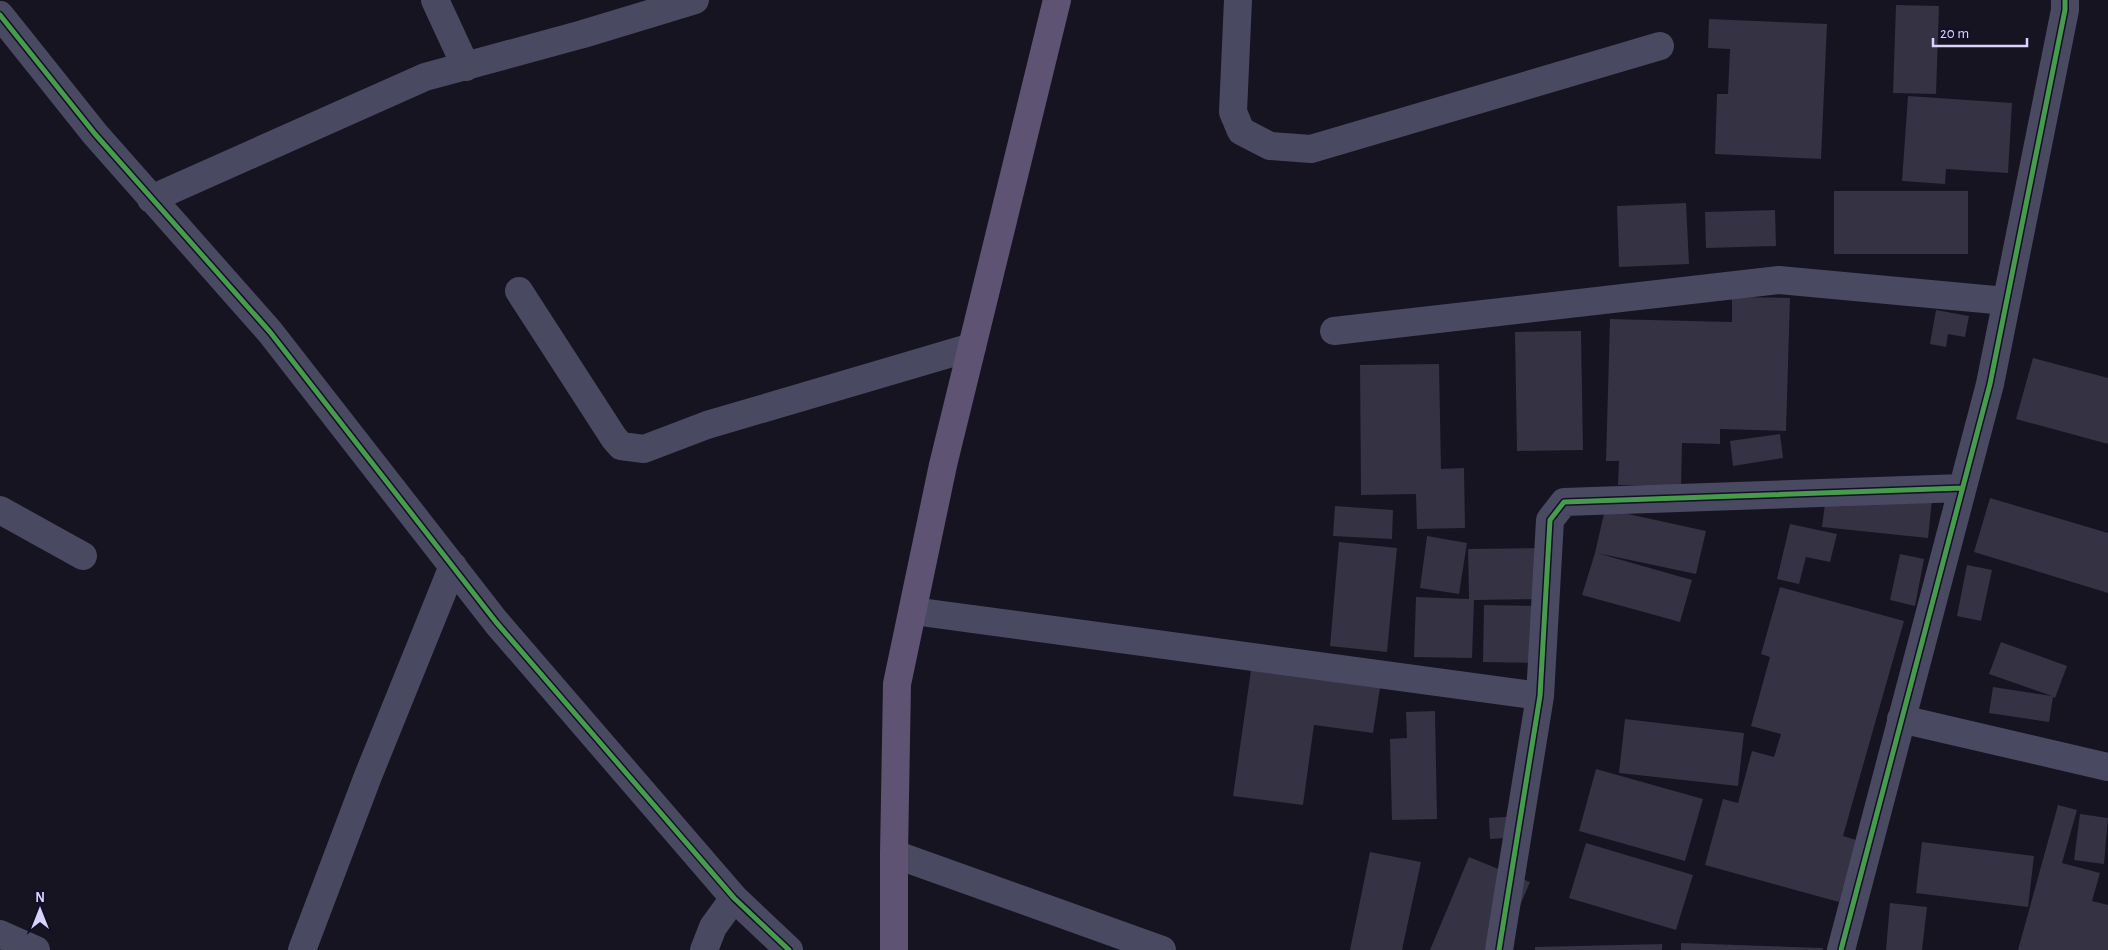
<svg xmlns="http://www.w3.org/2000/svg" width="2108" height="950" font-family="'Alegreya Sans',sans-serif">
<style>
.building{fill:#343243}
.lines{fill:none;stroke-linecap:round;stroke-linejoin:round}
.minor{stroke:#4a4962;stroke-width:28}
.major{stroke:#5e5373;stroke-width:28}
.cycleway-casing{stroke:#130f26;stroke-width:8}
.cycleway{stroke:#469c4c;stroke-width:5}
</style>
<rect width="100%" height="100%" fill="#161421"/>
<!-- building -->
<path class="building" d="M1896,5l43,1 -3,88 -43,-1z
M1709,19l118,5 -6,135 -106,-5 2,-60h11l2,-45 -22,-1z
M1908,96l104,7 -4,70 -62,-4 -1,15 -43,-3z
M1834,191h134v63h-134z
M1686,203l3,61 -70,3 -2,-61z
M1775,210l1,36 -70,2 -1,-36z
M1732,297l58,1 -4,133 -66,-2v15l-38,-1 -1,43 -63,-1 1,-24h-13l4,-142 122,3z
M1936,310l33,6 -4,21 -17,-3 -2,13 -16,-3z
M1581,331l2,119 -66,1 -2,-119z
M2033,358l75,20v66l-92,-25z
M1439,364l2,105 23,-1 1,60 -48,1 -1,-35 -55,1 -1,-130z
M1780,434l3,24 -50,8 -3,-25z
M1827,488l105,12 -4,38 -106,-11z
M1990,498l118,35v60l-134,-41z
M1335,506l58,4 -1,29 -59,-3z
M1605,509l101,22 -10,43 -99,-21 95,27 -12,42 -98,-27 13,-42z
M1790,524l47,10 -7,28 -24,-5 -7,27 -22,-5z
M1427,536l40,7 -8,51 -39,-6z
M1339,542l58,6 -10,104 -57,-6z
M1546,548l1,51 -73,1 -2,58 -58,-1 2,-60 53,2 -1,-50z
M1900,554l24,5 -9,47 -25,-6z
M1967,565l25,5 -11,51 -24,-5z
M1780,587l124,34 -61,215 13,4 -17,62 -134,-37 18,-66 15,4 14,-52 22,6 7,-23 -30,-8 19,-69 -9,-3z
M1484,605l60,1 -2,57 -59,-1z
M2001,642l66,24 -12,32 -2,-1 -4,25 -60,-9 4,-26 59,9 -63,-22z
M1251,670l129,18 -7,45 -59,-8 -11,80 -70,-9z
M1435,711l2,108 -45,1 -2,-81 17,-1 -1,-26z
M1625,719l119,14 -6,53 -119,-13z
M1596,769l107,30 -18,62 -106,-30z
M2058,805l19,5 -15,53 38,10 -8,28 16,4v45h-90z
M2080,814l28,4 -4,46 -30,-4z
M1518,816l2,21 -30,2 -1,-21z
M1922,842l112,14 -6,51 -112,-14z
M1586,843l107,32 -17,55 -107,-32z
M1370,852l51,10 -19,88h-52z
M1469,857l61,25 -29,68h-71z
M1890,903l37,4 -5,43h-36z
M1681,943l142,5v2h-142z
M1662,944v6h-127v-3z"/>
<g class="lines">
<!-- minor -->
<path class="minor" d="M435,0l31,67
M1238,0l-5,112 8,19 29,15 41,3 349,-103
M0,15l95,119 175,198 226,290 238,276 55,52
M151,199l274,-122 158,-43 112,-34
M519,291l95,147 7,8 23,3 63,-24 265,-78
M1334,331l445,-51 227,21
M0,510l83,46
M913,611l627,85
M1901,719l207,48
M894,854l268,96
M0,934l36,16
M302,950l66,-174 85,-210
M704,950l9,-23 21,-29
M1499,950l41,-254 10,-176 14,-18 398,-14
M1841,950l149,-566 75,-374v-10"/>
<!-- major -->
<path class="major" d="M894,950v-96l3,-170 46,-219 114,-465"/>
<defs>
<path id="cycleway" d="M0,15l95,119 175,198 226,290 238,276 55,52
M1499,950l41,-254 10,-176 14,-18 398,-14
M1841,950l149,-566 75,-374v-10"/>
</defs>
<!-- cycleway casing -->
<use href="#cycleway" class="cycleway-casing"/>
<!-- cycleway -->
<use href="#cycleway" class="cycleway"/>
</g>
<!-- north arrow -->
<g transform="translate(40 910)" stroke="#130f26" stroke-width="4" paint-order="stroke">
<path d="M0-4L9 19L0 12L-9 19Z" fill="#d9d4ff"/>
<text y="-8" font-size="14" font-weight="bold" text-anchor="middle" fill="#d9d4ff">N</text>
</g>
<!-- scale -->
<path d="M1933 38v8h94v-8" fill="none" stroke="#d9d4ff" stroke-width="2.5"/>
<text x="1940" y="38" font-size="15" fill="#d9d4ff" stroke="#130f26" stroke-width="4" paint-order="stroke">20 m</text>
</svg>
